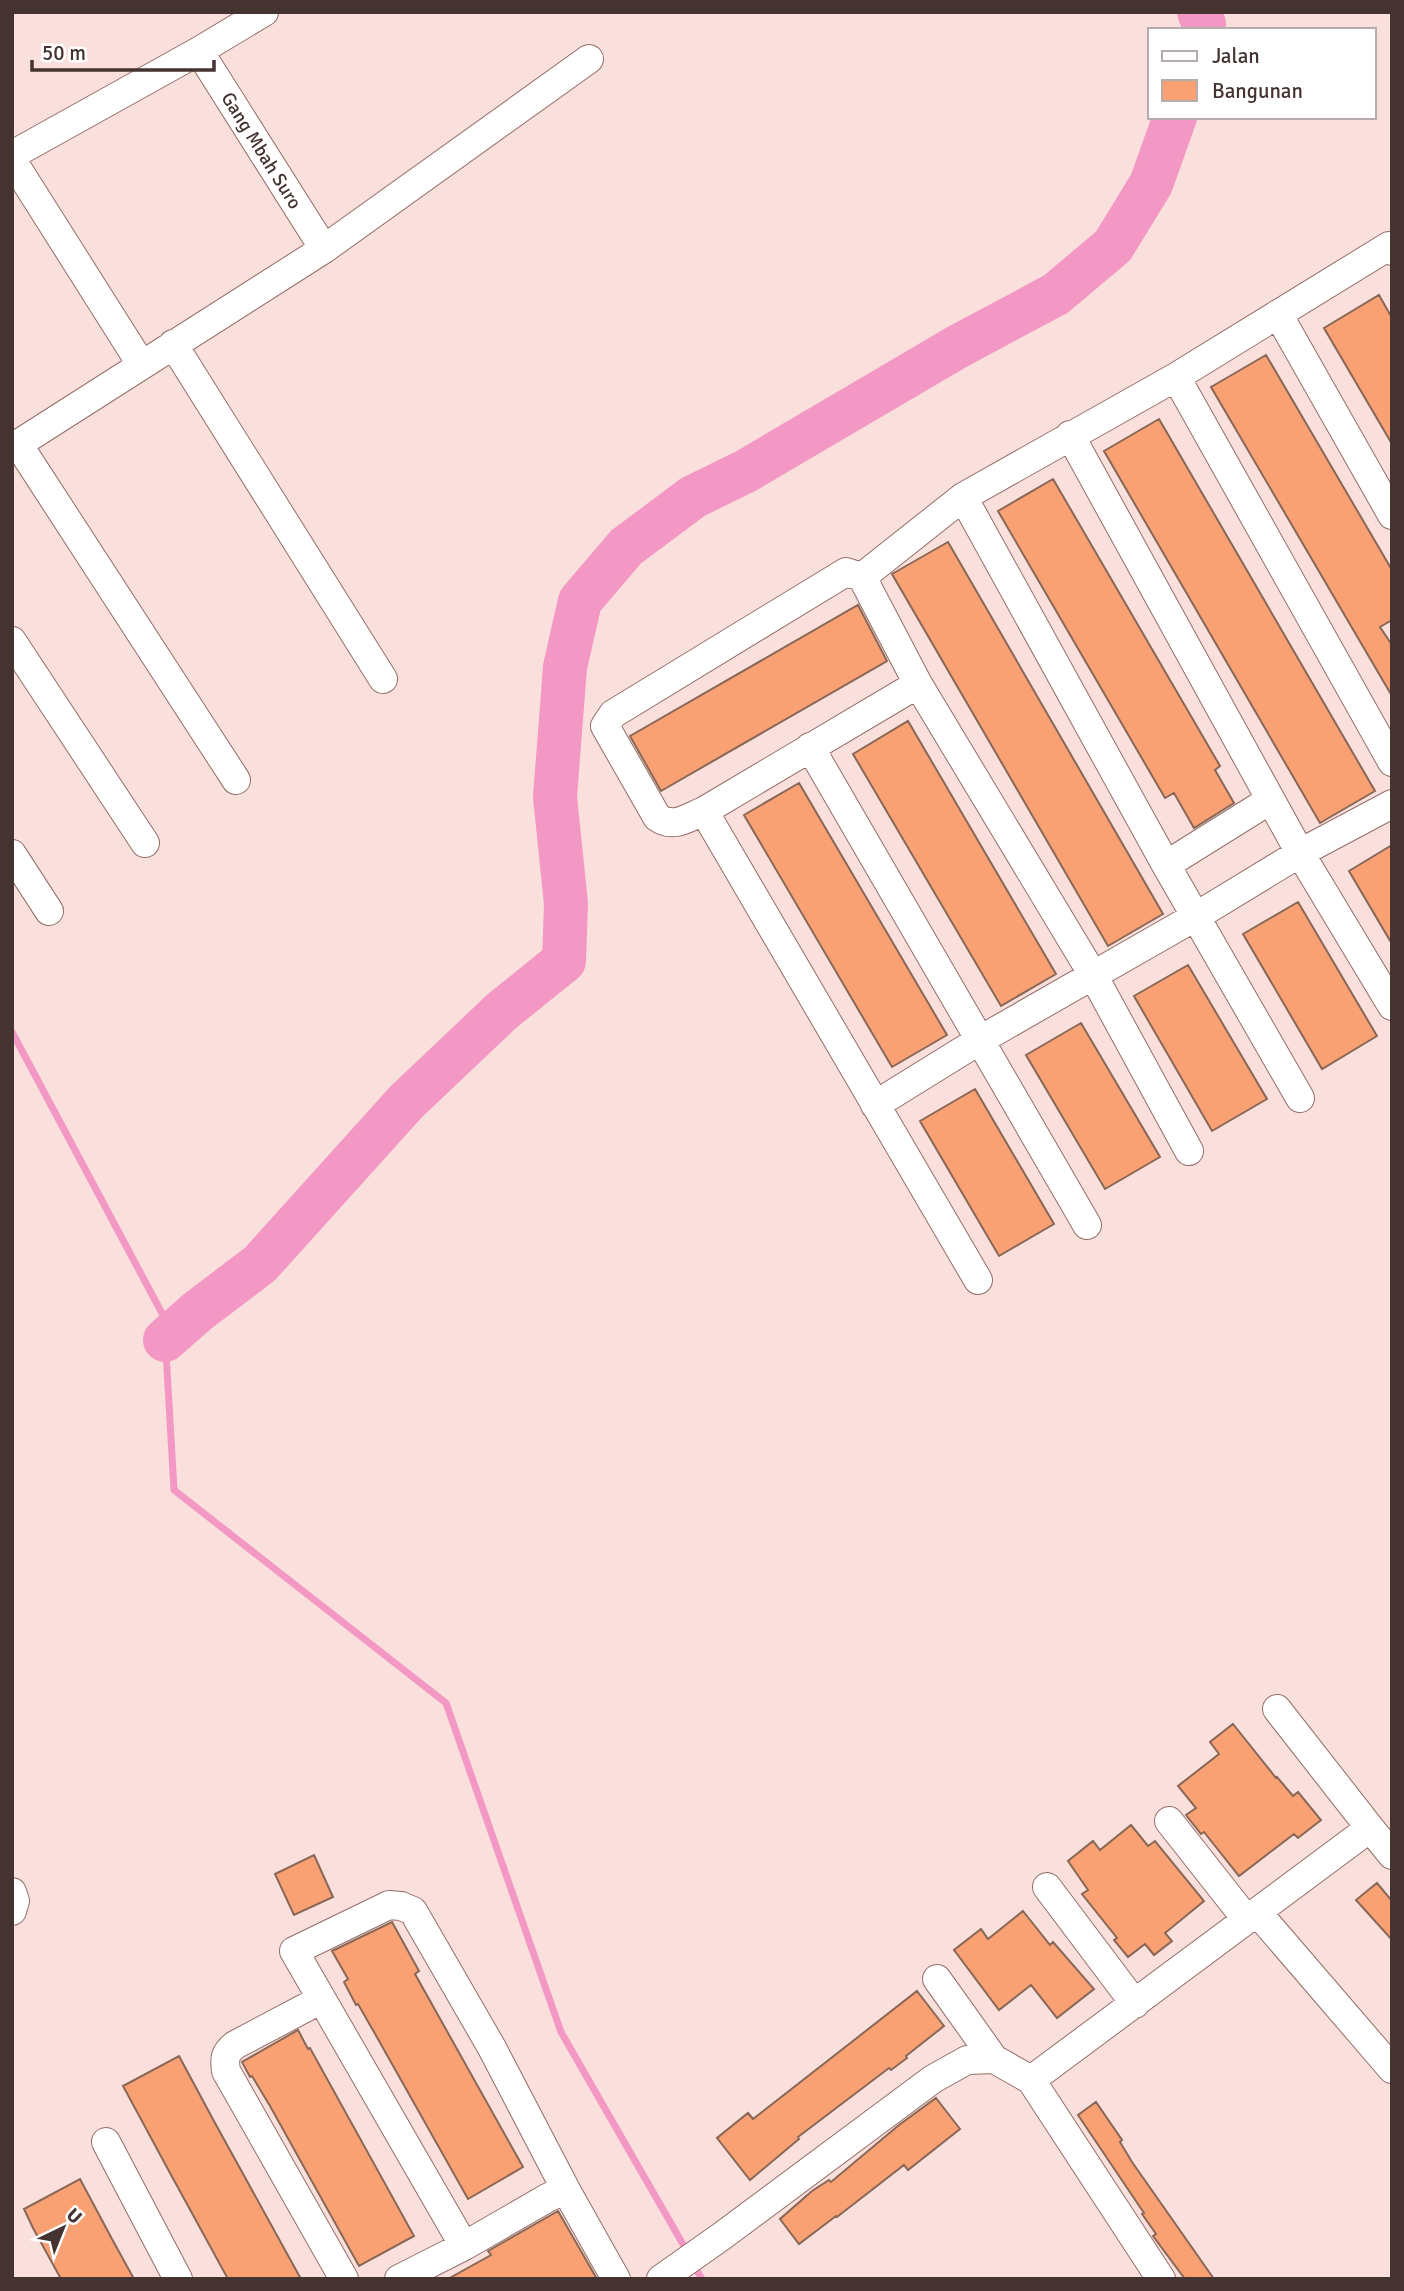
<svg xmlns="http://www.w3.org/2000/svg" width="1404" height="2291" font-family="Signika,sans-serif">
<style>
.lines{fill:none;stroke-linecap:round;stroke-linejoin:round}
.stream{stroke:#f398c4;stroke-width:7}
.river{stroke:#f398c4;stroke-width:44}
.building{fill:#faa174;stroke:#896757;stroke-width:2}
.minor-casing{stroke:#936d67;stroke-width:30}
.minor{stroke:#fff;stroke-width:28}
.labels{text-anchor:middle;stroke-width:5;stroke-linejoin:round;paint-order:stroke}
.street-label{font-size:19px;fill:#443330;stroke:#fff}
</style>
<rect width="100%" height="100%" fill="#fae0dc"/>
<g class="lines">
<!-- stream -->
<path class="stream" d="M12,1032l152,285 10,173 272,213 115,329 127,221
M693,2264l9,15"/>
<!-- river -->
<path class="river" d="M1199,12l5,12 -1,6
M165,1340l33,-29 62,-47 146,-162 96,-91 62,-50 2,-57 -11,-107 10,-130 15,-66 46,-54 67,-50 53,-26 211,-124 99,-53 57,-48 38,-62 24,-67"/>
</g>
<!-- building -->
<path class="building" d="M1379,295l13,23v126l-68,-116z
M1266,355l126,215v50l-12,7 12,18v51l-181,-309z
M1159,419l216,372 -55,32 -216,-372z
M1053,479l167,287 -5,4 19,33 -40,25 -20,-35 -9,5 -167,-287z
M948,542l215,372 -55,32 -216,-372z
M858,605l29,56 -226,130 -31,-55z
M908,721l148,253 -55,32 -148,-252z
M799,783l148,252 -55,32 -148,-252z
M1392,845v99l-43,-73z
M1298,902l79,134 -55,33 -79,-135z
M1188,965l79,134 -55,32 -78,-135z
M1081,1023l79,134 -55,32 -79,-134z
M975,1089l79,135 -55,32 -79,-135z
M1233,1724l43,54 1,-1 16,19 5,-4 23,28 -23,18 -4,-4 -55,42 -35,-44 -3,2 -15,-19 10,-7 -18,-22 41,-32 -9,-12z
M1131,1825l17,21 7,-5 49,60 -39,32 7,8 -18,14 -9,-11 -17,13 -14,-17 3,-2 -35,-44 6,-4 -20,-29 25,-20 7,9z
M314,1855l19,42 -39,18 -19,-41z
M1377,1883l15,18v39l-36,-40z
M1023,1911l27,34 3,-3 41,47 -37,29 -26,-33 -32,25 -45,-60 27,-21 7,10z
M392,1922l27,49 -4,3 108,193 -55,32 -94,-167 -16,-28 -2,1 -12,-23 4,-3 -16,-28z
M917,1991l27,35 -38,30 1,2 -16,12 -2,-2 -91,69 1,2 -49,41 -33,-42 31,-25 5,6z
M298,2030l10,19 2,-1 104,188 -55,30 -89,-160 -18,-30 -2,1 -8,-15z
M179,2056l36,67 86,156h-73l-58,-106 -47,-87z
M936,2098l24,31 -52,41 -4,-5 -67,52 -1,-1 -37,28 -19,-25 32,-28 17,-11 2,2 68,-57z
M1096,2102l26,38 -2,2 12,20 82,117h-29l-32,-43 3,-2 -14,-20 2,-1 -66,-98z
M80,2179l32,60 22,40h-73l-28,-51 -9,-19z
M558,2211l39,68h-149l43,-24 -3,-4z"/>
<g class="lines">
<defs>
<path id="minor" d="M199,51l125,198
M12,155l187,-104 65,-39
M12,160l129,204
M1278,314l114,201
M173,344l210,335
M1176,377l216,385
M1070,435l230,418 92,153
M18,444l218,336
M12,448l312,-199 265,-190
M963,497l203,368 134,233
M862,577l101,-80 213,-120 213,-131 3,5
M12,641l133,202
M918,684l-214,127c-17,7 -31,18 -47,6l-52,-91 8,-12 233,-142 16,5 56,107 175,291 96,176
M810,747l277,478
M704,811l274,469
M12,854l37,57
M1166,865l104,-65
M875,1105l105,-65 215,-123 105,-64 92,-49
M1277,1709l93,119
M1169,1821l78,99
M1047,1887l88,117
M12,1892l3,9 -3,10
M1257,1912l135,157
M937,1979l57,80
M320,2000l-85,45c-10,8 -11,13 -9,26l118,208
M1031,2080l130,199
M106,2142l72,137
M464,2246l-170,-295 95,-46 12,1 12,5 79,137 74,142
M399,2279l65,-33 85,-49 17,-7 50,89
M661,2279l61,-43 211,-157 34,-19 27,-1 37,21 339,-252 22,27"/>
</defs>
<!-- minor casing -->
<use href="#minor" class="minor-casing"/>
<!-- minor -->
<use href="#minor" class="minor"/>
</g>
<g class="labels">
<!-- street labels -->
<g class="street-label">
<text transform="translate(262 150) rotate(58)" y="7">Gang Mbah Suro</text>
</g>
</g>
<!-- border -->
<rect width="1404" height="2291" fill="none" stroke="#443330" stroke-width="28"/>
<!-- legend -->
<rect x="1148" y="28" width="228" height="91" fill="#ffffff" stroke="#b4adac" stroke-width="2"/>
<rect x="1162" y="51" width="35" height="10" fill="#ffffff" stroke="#b4adac" stroke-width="2"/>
<text x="1212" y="63" font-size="21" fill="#443330">Jalan</text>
<rect x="1162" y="80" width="35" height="21" fill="#faa174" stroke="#b4adac" stroke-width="2"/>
<text x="1212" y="98" font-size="21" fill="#443330">Bangunan</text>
<!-- north arrow -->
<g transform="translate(63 2228) rotate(43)" stroke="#ffffff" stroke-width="5" paint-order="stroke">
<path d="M0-5L12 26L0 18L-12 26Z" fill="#443330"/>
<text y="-10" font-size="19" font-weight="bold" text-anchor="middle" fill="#443330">U</text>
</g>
<!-- scale -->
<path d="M32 60v10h182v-10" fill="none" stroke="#443330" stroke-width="3.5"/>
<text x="42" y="60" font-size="21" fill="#443330" stroke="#ffffff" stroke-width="5" paint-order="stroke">50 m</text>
</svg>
